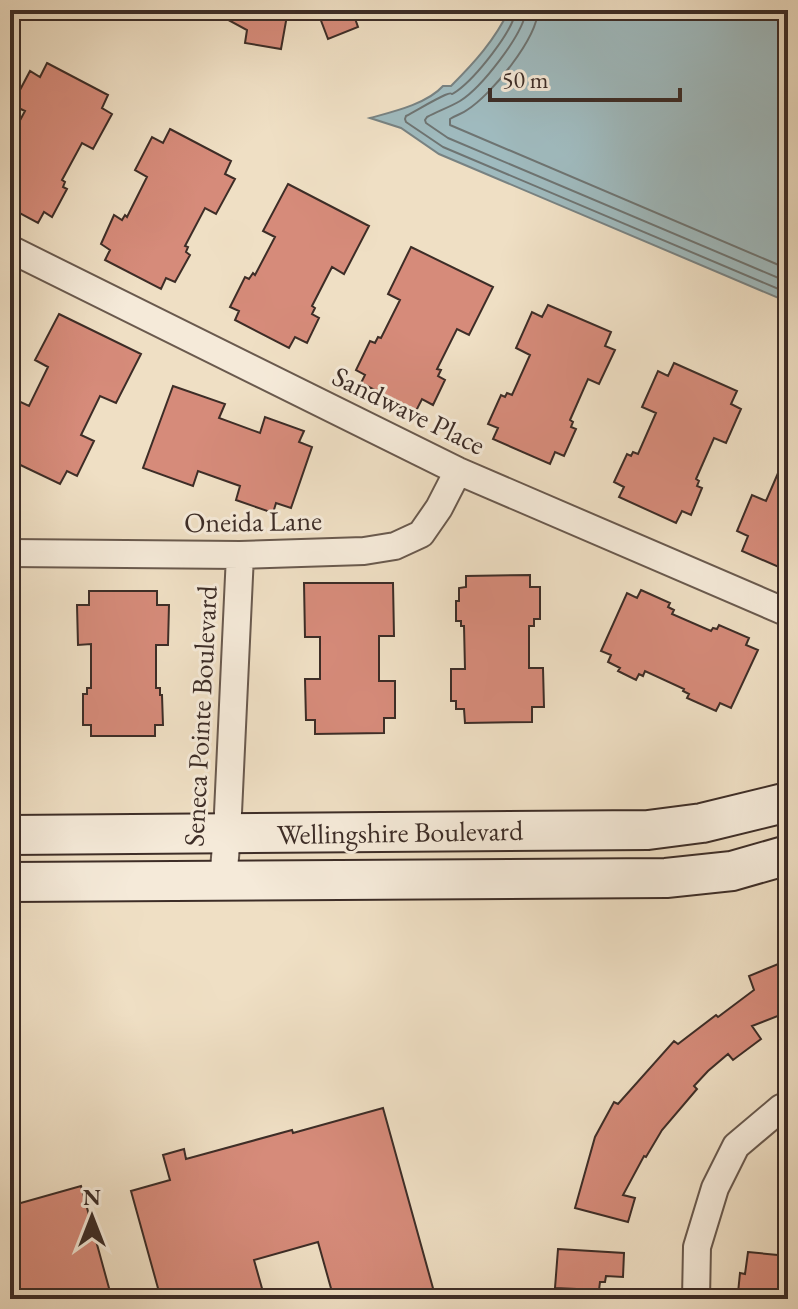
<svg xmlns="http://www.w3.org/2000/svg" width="798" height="1309" font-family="'EB Garamond',serif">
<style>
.water{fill:#9fbabe;stroke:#788282;stroke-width:2}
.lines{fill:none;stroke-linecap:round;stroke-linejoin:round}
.shore{stroke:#6e7472;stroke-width:2}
.building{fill:#d68b7a;stroke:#3d2d27;stroke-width:2}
.street-casing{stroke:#6a5a4e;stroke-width:30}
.secondary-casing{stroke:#3d2d27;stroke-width:42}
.street{stroke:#f5ead9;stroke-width:26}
.secondary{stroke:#f5ead9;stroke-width:38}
.labels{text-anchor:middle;stroke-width:6;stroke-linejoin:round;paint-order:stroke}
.street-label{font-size:28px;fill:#3d2d27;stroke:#f5ead9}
</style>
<rect width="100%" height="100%" fill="#efdfc4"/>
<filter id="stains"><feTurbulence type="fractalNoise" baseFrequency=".0025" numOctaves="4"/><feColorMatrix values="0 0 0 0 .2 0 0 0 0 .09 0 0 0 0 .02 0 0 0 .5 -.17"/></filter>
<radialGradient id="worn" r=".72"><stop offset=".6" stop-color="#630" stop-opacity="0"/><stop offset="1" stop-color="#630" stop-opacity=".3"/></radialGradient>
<!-- water -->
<path class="water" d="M509,10h279v292l-349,-148 -38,-26 -31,-10c22,-6 57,-14 73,-32h8c23,-23 44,-46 58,-76z"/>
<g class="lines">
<!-- shore -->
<path class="shore" d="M516,10c-3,22 -41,68 -59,81 -10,7 -1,-1 -12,4 -13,6 -26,14 -39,21l-1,3 1,3 37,25 345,146
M526,10c-2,24 -45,78 -66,91 -10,6 -22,10 -33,16l-2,3 1,3 22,15 340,144
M538,10c-1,29 -47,85 -71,100 -5,4 -11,5 -17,9v6l338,144"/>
</g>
<!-- building -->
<path class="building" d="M210,10h78l-7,39 -36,-6 2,-13z
M317,10h35l6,17 -30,12z
M47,63l61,32 -6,13 10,6 -19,35 -11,-6 -20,37 3,2 -2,5 4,2 -15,28 -8,-5 -6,11 -28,-15v-69l15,-28 -13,-6 18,-34 10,6z
M170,129l61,32 -6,13 10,5 -19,35 -11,-6 -20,38 3,1 -2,5 4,3 -15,27 -9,-4 -5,11 -56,-29 5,-10 -9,-6 13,-29 8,5 3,-5 2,2 20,-40 -12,-7 17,-33 11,6z
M288,184l81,42 -25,48 -12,-7 -20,39 3,2 -3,6 7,4 -12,25 -12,-6 -6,11 -54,-28 4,-9 -9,-4 15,-30 4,2 4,-6 2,2 20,-38 -12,-6z
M411,247l82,40 -24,48 -12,-6 -20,40 4,1 -3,6 7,4 -12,25 -11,-6 -6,12 -55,-28 4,-8 -9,-5 14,-29 5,2 3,-6 3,1 19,-38 -12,-6z
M548,305l63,27 -6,14 10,4 -16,34 -11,-5 -18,41 3,2 -2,5 5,2 -12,27 -9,-4 -5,12 -57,-25 5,-11 -10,-4 13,-29 4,2 2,-4 5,2 18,-40 -14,-7 16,-36 10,5z
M59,314l82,40 -25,49 -16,-7 -19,39 13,6 -17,35 -10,-5 -7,13 -50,-24v-63l19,9 19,-39 -13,-7z
M674,363l63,28 -6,13 10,5 -15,34 -12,-5 -18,41 3,2 -2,5 5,2 -11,27 -9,-4 -6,12 -57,-26 5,-10 -10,-5 13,-28 4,2 2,-4 5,2 18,-41 -14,-6 16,-36 10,5z
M173,386l52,18 -6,14 41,15 5,-16 39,14 -5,11 13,5 -21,61 -15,-5 -3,10 -37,-13 4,-14 -42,-15 -5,15 -50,-18z
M788,450v121l-46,-20 6,-15 -11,-5 15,-36 14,6z
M530,575v12h10v32h-6v7h-5v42h14l1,39h-12v15l-67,1 -1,-14h-8v-8h-5v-32h14l-1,-43h-3v-5h-5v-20h3v-13l7,-1v-11z
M304,583h89l1,53h-15v45h16v37h-11v15l-69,1v-14h-9l-1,-41h15v-42h-15z
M641,590l29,13 -2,4 6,3 -2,4 39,17 2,-3 4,1 2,-4 30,13 -3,7 12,5 -27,58 -11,-5 -4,8 -29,-13 2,-4 -6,-3 1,-2 -39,-18 -2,5 -4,-2 -3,6 -18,-9 2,-3 -12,-6 3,-7 -10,-4 26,-58 10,5z
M89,591h68v14h12l-1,40h-12v43h4v7h2l1,30h-8v11h-64v-11h-8v-31h4v-6h4v-44l-13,1 -1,-40h12z
M788,960v52l-36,14 9,13 -28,21 -5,-6 -20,17 -14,15 3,3 -35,41 -16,27 -2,-1 -21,39 12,3 -7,24 -53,-14 20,-71 19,-35 4,2 56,-63 4,3 38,-29 2,2 36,-27 -5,-14z
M383,1108l53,191h-102l-16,-57 -64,18 11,39h-104l-30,-108 39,-11 -7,-25 21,-6 2,10 106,-29 1,3z
M81,1186l31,113h-102v-93z
M558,1249l66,4 -1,24 -17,-1 -1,6h-5l-1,8 -44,-2z
M748,1252l40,4v43l-50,-6 2,-20 5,1z"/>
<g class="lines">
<defs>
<path id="street" d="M10,249l448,222 330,142
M10,553l230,2 124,-4 31,-5 26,-12 18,-26 19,-37
M223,881l4,-47 13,-279
M696,1299l1,-52 18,-59 21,-42 45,-38 7,-3"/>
<path id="secondary" d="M10,835l638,-5 54,-7 86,-21
M10,882l656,-4 66,-7 56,-16"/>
</defs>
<!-- street casing -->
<use href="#street" class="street-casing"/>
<!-- secondary casing -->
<use href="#secondary" class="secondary-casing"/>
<!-- street -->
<use href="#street" class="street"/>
<!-- secondary -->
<use href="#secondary" class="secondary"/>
</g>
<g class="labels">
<!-- street labels -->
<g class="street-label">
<text transform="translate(409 410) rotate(26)" y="10">Sandwave Place</text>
<text transform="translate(253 521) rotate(-1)" y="10">Oneida Lane</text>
<text transform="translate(200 716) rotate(-87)" y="10">Seneca Pointe Boulevard</text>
<text transform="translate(400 832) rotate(-1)" y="10">Wellingshire Boulevard</text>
</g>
</g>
<!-- margin -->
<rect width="798" height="1309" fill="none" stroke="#efdfc4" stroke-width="40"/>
<rect x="12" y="12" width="774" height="1285" fill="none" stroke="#3d2d27" stroke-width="4"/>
<rect x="20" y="20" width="758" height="1269" fill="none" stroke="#3d2d27" stroke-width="2"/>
<!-- north arrow -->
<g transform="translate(92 1217)" stroke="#f5ead9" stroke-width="6" paint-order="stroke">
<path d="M0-6L14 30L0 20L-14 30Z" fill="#3d2d27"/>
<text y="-12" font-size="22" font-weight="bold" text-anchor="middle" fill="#3d2d27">N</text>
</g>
<!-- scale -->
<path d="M490 88v12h190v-12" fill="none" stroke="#3d2d27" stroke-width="4"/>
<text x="502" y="88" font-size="24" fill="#3d2d27" stroke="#f5ead9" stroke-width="6" paint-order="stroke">50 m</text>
<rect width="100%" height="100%" filter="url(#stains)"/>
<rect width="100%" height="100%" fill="url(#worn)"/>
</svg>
